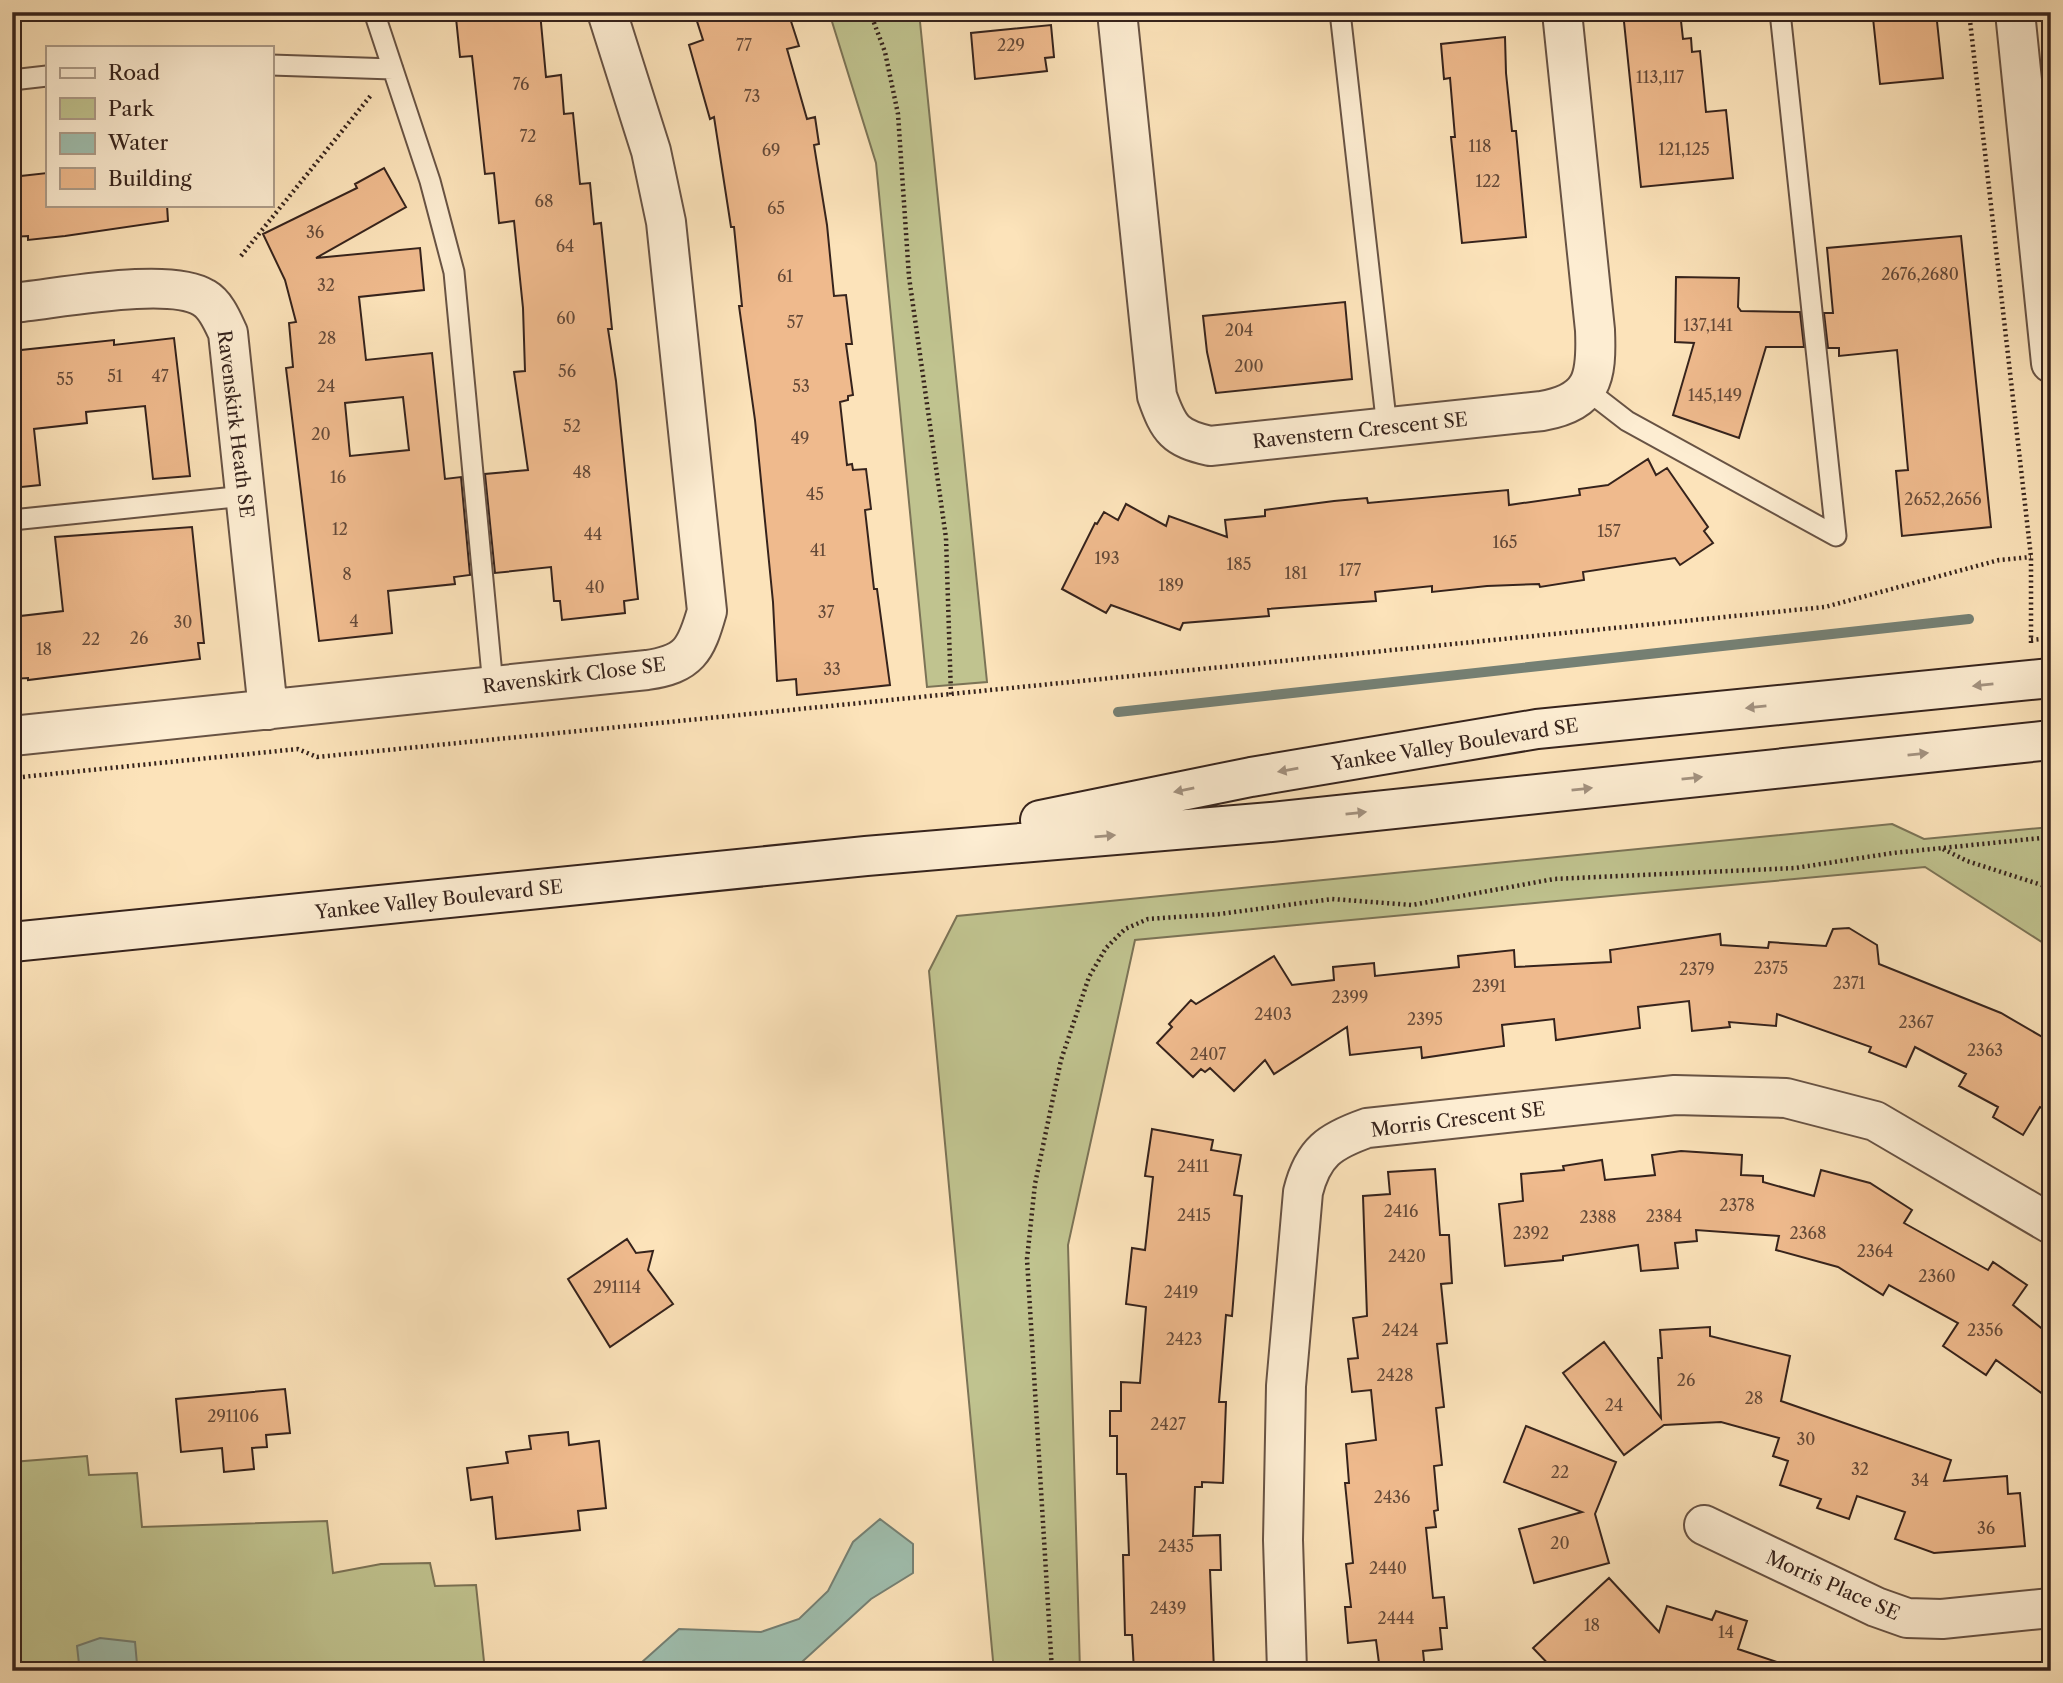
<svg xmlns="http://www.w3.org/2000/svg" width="2063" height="1683" font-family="'Libre Caslon Text',serif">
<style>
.green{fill:#c0c38f;stroke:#7b7356;stroke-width:2}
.water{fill:#9fbeae;stroke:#758074;stroke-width:2}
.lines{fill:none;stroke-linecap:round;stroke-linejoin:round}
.stream{stroke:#758074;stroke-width:10}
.building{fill:#efba8d;stroke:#36231c;stroke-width:2;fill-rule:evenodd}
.lane-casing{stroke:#685344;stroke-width:23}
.street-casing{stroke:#685344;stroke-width:42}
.secondary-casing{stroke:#36231c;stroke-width:42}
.path{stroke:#36231c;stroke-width:4.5;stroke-dasharray:2 3.5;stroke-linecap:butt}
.lane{stroke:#fdedd2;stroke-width:19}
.street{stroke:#fdedd2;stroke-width:38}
.secondary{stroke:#fdedd2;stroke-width:38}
.oneway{fill:#a39280}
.labels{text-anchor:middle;stroke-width:6;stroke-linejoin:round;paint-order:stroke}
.number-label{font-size:16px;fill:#644938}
.street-label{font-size:19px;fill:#36231c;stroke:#fdedd2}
</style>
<rect width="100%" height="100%" fill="#fce3ba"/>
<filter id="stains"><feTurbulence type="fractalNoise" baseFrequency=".00286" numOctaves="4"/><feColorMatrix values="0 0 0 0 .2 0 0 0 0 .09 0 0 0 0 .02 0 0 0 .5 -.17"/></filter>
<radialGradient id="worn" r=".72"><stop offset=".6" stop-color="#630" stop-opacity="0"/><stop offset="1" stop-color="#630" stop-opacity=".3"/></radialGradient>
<!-- green -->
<path class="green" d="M829,12h90l68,670 -60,5 -51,-524z
M1892,824l32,15 127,-12v121l-126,-81 -790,73 -67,305 12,426h-86l-65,-700 28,-55z
M87,1456l2,19 48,-2 5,54 185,-6 6,52 48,-9 49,-1 5,23 41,-1 9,86h-473v-209z"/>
<!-- water -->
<path class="water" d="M880,1519l33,25v29l-42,26 -79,72h-160l47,-42 82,3 38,-13 29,-28 25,-49z
M100,1638l35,4 2,22 -12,7h-39l-7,-7 -2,-18z"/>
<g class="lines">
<!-- stream -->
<path class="stream" d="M1118,712l851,-93"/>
</g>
<!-- building -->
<path class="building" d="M509,12h31l6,65 15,-2 3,39 9,-1 7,71 10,-1 4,41 7,-1 11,106h-4l8,52 22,218 -14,2 1,12 -63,7 -2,-19h-6l-3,-34 -56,6 -10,-99 43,-4 -14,-98 11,-1 -2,-63 -9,-87 -15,2 -5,-50 -9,1 -13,-118 -12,1 -4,-39z
M694,12h94l11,34 -12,3 20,70 8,-2 4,27 -5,1 13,80 7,71 12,-1 6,49h-6l7,51 -5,1v4l-8,2 7,63 5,-1 1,6 13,-1 5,40 -6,1 9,79h3l13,96 -93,10 -1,-16 -19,2 -4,-79 -18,-182 -16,-114h3l-8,-79h-3l-17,-110 -4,2 -21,-74 14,-5z
M1623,12h57l3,27 8,-1 1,14 8,-1 6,61 20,-2 7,68 -92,9z
M1936,12l7,66 -63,6 -7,-66z
M1051,25l3,32 -9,1 2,13 -72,8 -4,-46z
M1505,37l1,36 6,58h4l10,106 -64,6 -11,-106h4l-5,-59 -6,1 -3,-35z
M384,168l22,39 -90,51 104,-10 4,42 -65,7 7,63 66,-7 13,126 16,-2 9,98 -16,2 1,7 -67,7 4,42 -73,8 -33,-273 7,-1 -4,-44 7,-1 -11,-42 -22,-46 94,-46 -2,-4zM403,397l6,53 -59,6 -5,-53z
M47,173v32h120l1,16 -103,15 -37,4v-4l-16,1v-60z
M1961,236l30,291 -89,9 -6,-65 12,-1 -11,-120 -58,6v-8h-11l-4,-35h9l-6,-65z
M1676,277l63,1 -1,29 3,4 59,1 4,35h-38l-27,91 -66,-23 21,-72 -19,-1z
M1345,302l7,77 -136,14 -9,-41 -4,-36z
M174,338l16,138 -37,3 -8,-73 -59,6 1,11 -53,6 6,56 -28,3v-137l102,-11v5z
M1648,459l8,16 11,-7 41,59 -4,4 9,12 -33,22 -5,-7 -92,14 1,8 -44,7 -1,-3 -52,2 -55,6v-6l-57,6 1,9 -108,8 1,7 -86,7 -3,7 -69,-25 -5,8 -44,-24 33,-66 2,1 7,-12 14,8 8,-16 40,22 3,-10 58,21 -2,-17 40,-4v-6l69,-9 33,-3 1,5 140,-13 1,15 71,-10 -1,-6 29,-4z
M192,527l12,116h-6l2,16 -172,21v-2l-16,1v-62l51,-6 -8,-74z
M1849,928l28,17 2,19 122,49 50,29v71l-11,-6 -17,28 -30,-18 5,-10 -39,-21 7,-12 -51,-27 -9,20 -37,-15 2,-5 -94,-33 -1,12 -47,-4 1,5 -38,4 -3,-30 -51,6 2,21 -84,12 -2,-21 -52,6 2,21 -82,12 -1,-11 -71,8 -3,-28 -73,47 -9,-14 -31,31 -24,-23 -5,4 -4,-3 -8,8 -36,-34 15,-16 -3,-3 22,-24 5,4 78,-48 18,29 42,-5 -1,-13 41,-4 1,13 84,-9 -1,-11 56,-6 1,17 96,-5 -1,-12 110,-16 1,11 47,3 1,-6 57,4 7,-17z
M1152,1129l61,11 -2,10 30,5 -7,40 8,1 -7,83 -3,37 -6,-1 -7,87h7l-3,81 -21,-1v5h-7l-2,49 27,-1 1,35h-11l4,101h-80l-2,-36h-7l-2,-80h6l-3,-81h-9v-38h-7v-25h11v-29l19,1 6,-76 -20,-3 6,-56 13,2 8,-73 -8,-1z
M1681,1151l61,4 -1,20 22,1v6l51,14 7,-26 49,13 42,27 -8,13 84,47 5,-8 34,23 -14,20 38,31v64l-55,-40 -10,15 -43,-29 15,-23 -69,-38 -6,10 -45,-28 -62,-17 3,-14 -83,-6 1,11 -22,2 3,25 -37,3 -3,-26 -75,11v4l-58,6 -6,-62 24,-3 -2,-27 43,-4 -1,-4 39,-6 3,20 50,-5 -3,-20z
M1435,1169l5,66h9l3,48 -11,1 6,59 -10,1 7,63 -8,1 6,57 -8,1 4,44 -4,1 2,16 -10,1 7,70 11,-1 3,31h-7l2,21 -19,2 2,20h-45l-4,-31 -28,3 -3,-36h6l-5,-43 7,-1 -8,-80h4l-3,-39 30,-4 -5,-50 -19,2 -4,-33 10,-1 -5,-40 14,-2 -4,-120 27,-2 -2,-22z
M627,1239l9,14 17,-2 -5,19 25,34 -63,43 -42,-68z
M1710,1327v9l80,20 -9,45 170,59 -7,21 63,-5 1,18 12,-1 5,53 -91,7 -39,-14 10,-27 -48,-16 -8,23 -32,-11 4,-9 -41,-14 8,-24 -15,-5 6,-18 -58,-16 -57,3 -40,30 -61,-82 41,-31 57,76 -3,-60h4l-2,-28z
M285,1389l5,44 -24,2 1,12 -15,1 2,21 -30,3 -2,-24 -41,4 -5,-53z
M1526,1426l90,36 -21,52 14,49 -75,20 -15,-54 63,-17 -78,-30z
M568,1432l1,13 30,-4 7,67 -28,3 2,19 -84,9 -4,-42 -21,3 -4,-32 41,-5 -2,-11 25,-3 -2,-13z
M1609,1578l50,54 8,-26 45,14 4,-9 31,10 -9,28 51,17 -1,5h-233l-22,-23z"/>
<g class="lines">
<defs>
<path id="lane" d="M374,12l56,169 24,91 39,414
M1340,12l47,416
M271,65l122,4
M12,80l35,-4
M1587,390l40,31 209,115 -56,-524
M12,520l233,-24"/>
<path id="street" d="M1117,12l40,384c12,34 18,42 53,50l332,-35c51,-9 55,-33 53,-81l-33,-318
M2015,12l36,351
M12,303c44,-4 157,-27 192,-5 12,7 18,22 24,35l40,377
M12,736l635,-66c42,-6 49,-20 60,-59l-41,-389 -15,-71 -44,-139
M1704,1525l172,82 31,11 35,1 109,-11
M1287,1671l-4,-131 3,-154 17,-194c10,-40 27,-51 64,-64l308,-33 111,3 89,23 176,103"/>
<path id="secondary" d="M1040,820l211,-43 286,-48 514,-51
M12,942l854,-86 405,-34 780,-82"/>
</defs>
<!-- lane casing -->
<use href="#lane" class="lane-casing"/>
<!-- street casing -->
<use href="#street" class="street-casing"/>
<!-- secondary casing -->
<use href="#secondary" class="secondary-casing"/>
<!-- path -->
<path class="path" d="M870,12l15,40 13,62 11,163 37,261 5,157
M1969,12l62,545v88
M241,256l131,-162
M2031,640l20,-2
M2044,775l7,54
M12,778l286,-29 19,8 1508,-150 174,-47 32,-3
M1943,849l24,12 84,27
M1052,1671l-25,-412 8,-75 26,-124 28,-83 17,-29 19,-19 23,-10 72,-5 112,-15 80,6 142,-26 241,-11 98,-15 158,-16"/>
<!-- lane -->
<use href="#lane" class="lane"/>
<!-- street -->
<use href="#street" class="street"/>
<!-- secondary -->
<use href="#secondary" class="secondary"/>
</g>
<!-- one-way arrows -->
<defs><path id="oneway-solid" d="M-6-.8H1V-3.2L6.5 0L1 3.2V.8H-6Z" transform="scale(1.75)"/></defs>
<g class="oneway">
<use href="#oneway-solid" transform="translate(1983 685) rotate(174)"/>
<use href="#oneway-solid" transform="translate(1756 707) rotate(174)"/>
<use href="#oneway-solid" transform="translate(1918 754) rotate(-6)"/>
<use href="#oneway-solid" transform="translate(1288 770) rotate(170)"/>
<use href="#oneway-solid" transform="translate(1692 778) rotate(-6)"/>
<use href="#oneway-solid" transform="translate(1582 789) rotate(-6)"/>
<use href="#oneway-solid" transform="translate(1184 790) rotate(168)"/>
<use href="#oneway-solid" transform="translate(1356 813) rotate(-6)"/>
<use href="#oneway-solid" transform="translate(1105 836) rotate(-5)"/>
</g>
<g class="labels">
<!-- number labels -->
<g class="number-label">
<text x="744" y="51">77</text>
<text x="1011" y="51">229</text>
<text x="1660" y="83">113,117</text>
<text x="521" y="90">76</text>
<text x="752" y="102">73</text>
<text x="528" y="142">72</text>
<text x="1480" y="152">118</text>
<text x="1684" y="155">121,125</text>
<text x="771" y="156">69</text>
<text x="1488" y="187">122</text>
<text x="544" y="207">68</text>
<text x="776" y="214">65</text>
<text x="315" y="238">36</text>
<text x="565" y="252">64</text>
<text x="1920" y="280">2676,2680</text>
<text x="785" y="282">61</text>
<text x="326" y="291">32</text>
<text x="566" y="324">60</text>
<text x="795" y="328">57</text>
<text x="1708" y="331">137,141</text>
<text x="1239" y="336">204</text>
<text x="327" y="344">28</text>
<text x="1249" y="372">200</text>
<text x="567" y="377">56</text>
<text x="115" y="382">51</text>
<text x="160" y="382">47</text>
<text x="65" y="385">55</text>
<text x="326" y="392">24</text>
<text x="801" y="392">53</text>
<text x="1715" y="401">145,149</text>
<text x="572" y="432">52</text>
<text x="321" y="440">20</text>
<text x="800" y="444">49</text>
<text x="582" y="478">48</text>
<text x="338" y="483">16</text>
<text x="815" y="500">45</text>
<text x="1943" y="505">2652,2656</text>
<text x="340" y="535">12</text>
<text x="1609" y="537">157</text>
<text x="593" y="540">44</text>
<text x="1505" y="548">165</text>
<text x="818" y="556">41</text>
<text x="1107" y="564">193</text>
<text x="1239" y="570">185</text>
<text x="1350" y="576">177</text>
<text x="1296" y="579">181</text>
<text x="347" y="580">8</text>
<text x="1171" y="591">189</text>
<text x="595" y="593">40</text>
<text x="826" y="618">37</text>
<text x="354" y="627">4</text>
<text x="183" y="628">30</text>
<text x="139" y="644">26</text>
<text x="91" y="645">22</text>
<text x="44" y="655">18</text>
<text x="832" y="675">33</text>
<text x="1771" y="974">2375</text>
<text x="1697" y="975">2379</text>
<text x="1849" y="989">2371</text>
<text x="1489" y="992">2391</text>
<text x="1350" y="1003">2399</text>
<text x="1273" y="1020">2403</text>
<text x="1425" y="1025">2395</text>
<text x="1916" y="1028">2367</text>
<text x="1985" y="1056">2363</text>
<text x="1208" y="1060">2407</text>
<text x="1193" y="1172">2411</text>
<text x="1737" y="1211">2378</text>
<text x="1401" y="1217">2416</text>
<text x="1194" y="1221">2415</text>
<text x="1664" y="1222">2384</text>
<text x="1598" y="1223">2388</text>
<text x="1531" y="1239">2392</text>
<text x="1808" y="1239">2368</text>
<text x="1875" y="1257">2364</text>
<text x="1407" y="1262">2420</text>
<text x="1937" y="1282">2360</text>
<text x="617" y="1293">291114</text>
<text x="1181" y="1298">2419</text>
<text x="1400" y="1336">2424</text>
<text x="1985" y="1336">2356</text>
<text x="1184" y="1345">2423</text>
<text x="1395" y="1381">2428</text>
<text x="1686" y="1386">26</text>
<text x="1754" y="1404">28</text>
<text x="1614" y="1411">24</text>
<text x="233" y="1422">291106</text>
<text x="1168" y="1430">2427</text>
<text x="1806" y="1445">30</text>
<text x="1860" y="1475">32</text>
<text x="1560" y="1478">22</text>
<text x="1920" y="1486">34</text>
<text x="1392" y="1503">2436</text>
<text x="1986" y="1534">36</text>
<text x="1560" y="1549">20</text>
<text x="1176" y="1552">2435</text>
<text x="1388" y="1574">2440</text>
<text x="1168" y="1614">2439</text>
<text x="1396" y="1624">2444</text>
<text x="1592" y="1631">18</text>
<text x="1726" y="1638">14</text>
</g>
<!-- street labels -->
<g class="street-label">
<text transform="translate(236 424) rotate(83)" y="7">Ravenskirk Heath SE</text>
<text transform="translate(1360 430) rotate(-6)" y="7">Ravenstern Crescent SE</text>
<text transform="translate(574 675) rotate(-7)" y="7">Ravenskirk Close SE</text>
<text transform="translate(1455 744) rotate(-9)" y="7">Yankee Valley Boulevard SE</text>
<text transform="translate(439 899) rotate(-6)" y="7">Yankee Valley Boulevard SE</text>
<text transform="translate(1458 1119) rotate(-7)" y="7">Morris Crescent SE</text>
<text transform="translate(1833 1585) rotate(24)" y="7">Morris Place SE</text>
</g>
</g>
<!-- margin -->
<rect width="2063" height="1683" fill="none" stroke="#fce3ba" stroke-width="42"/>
<rect x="14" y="14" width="2035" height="1655" fill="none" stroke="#36231c" stroke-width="3.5"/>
<rect x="21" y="21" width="2021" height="1641" fill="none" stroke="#36231c" stroke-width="2"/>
<!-- legend -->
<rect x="46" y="46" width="228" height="161" fill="#fdedd2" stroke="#ad9c89" stroke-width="2"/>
<rect x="60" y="68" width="35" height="10" fill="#fdedd2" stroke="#ad9c89" stroke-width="2"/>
<text x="108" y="80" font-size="21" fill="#36231c">Road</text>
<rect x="60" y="98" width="35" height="21" fill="#c0c38f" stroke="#ad9c89" stroke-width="2"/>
<text x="108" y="116" font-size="21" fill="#36231c">Park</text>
<rect x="60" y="133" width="35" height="21" fill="#9fbeae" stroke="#ad9c89" stroke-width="2"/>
<text x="108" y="150" font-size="21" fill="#36231c">Water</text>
<rect x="60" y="168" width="35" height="21" fill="#efba8d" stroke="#ad9c89" stroke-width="2"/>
<text x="108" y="186" font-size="21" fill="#36231c">Building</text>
<rect width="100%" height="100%" filter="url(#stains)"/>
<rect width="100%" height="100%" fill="url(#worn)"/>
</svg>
